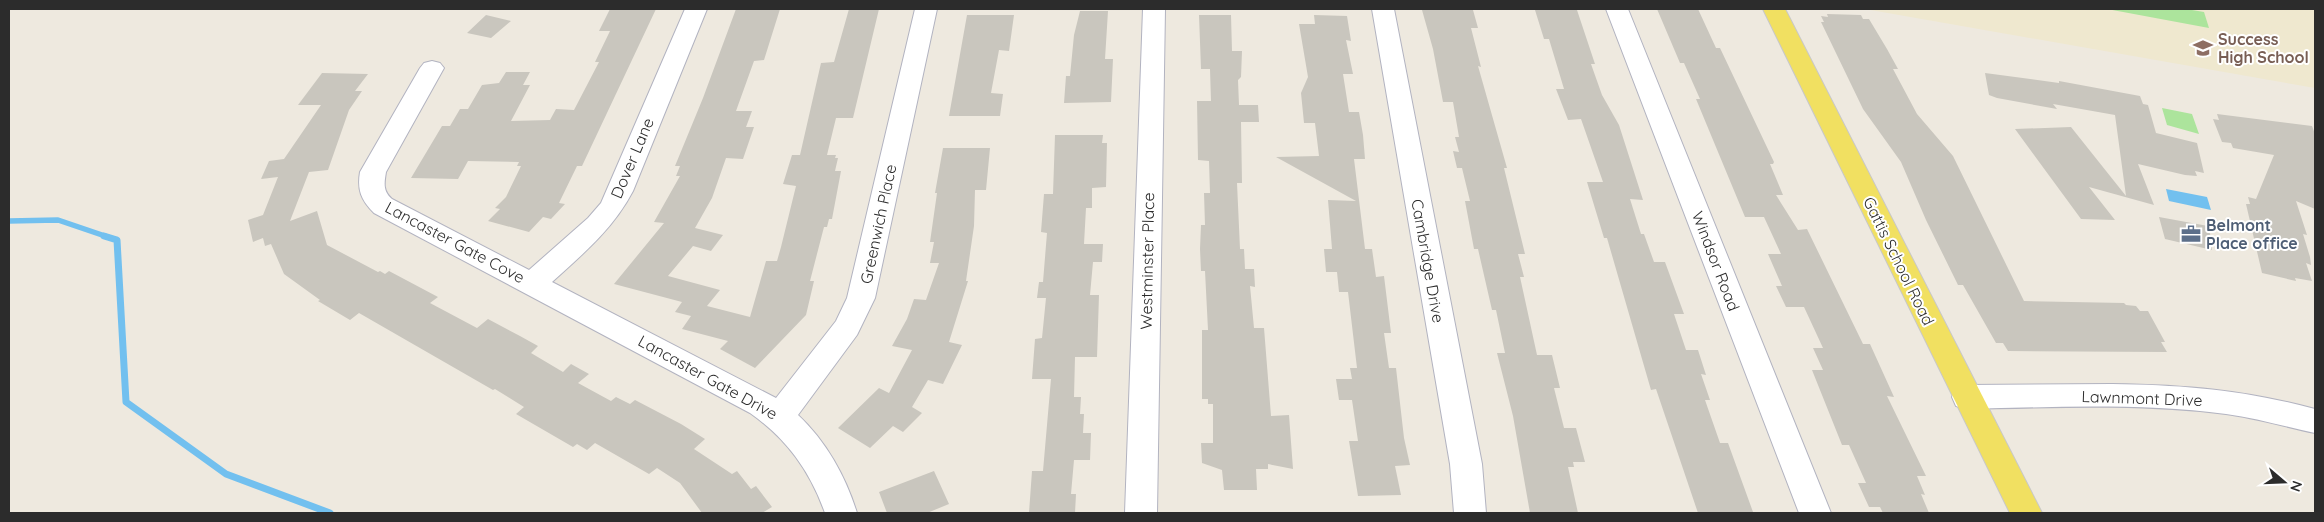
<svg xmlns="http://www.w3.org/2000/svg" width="2324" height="522" font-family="Quicksand,sans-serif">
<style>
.education{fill:#efe8cf}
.green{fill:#ace49c}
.water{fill:#72c0ef}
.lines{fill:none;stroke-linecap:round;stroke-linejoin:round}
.stream-far1{stroke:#72c0ef;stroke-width:5.5}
.stream{stroke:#72c0ef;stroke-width:7}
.building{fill:#c9c6be}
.minor-casing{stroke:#b2b3c0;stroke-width:2}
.major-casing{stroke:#c8c8c8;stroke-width:2}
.minor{fill:#fff;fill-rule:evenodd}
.major{fill:#f1e061;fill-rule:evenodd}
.labels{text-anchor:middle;stroke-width:4;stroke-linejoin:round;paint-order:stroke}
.education-label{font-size:16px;font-weight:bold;fill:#785e54;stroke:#fff;text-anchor:start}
.street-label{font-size:16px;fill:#2c2c2c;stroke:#fff}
.service-label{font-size:16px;font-weight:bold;fill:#4e5e75;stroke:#fff;text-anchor:start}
</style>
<rect width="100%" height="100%" fill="#eee9df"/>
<!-- education -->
<path class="education" d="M1865,9h450v79z"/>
<!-- green -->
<path class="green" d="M2107,9h79l18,3 5,16z
M2162,108l30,6 7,20 -32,-9z"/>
<!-- water -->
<path class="water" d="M2166,189l41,8 4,13 -42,-9z"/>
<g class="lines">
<!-- stream-far1 -->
<path class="stream-far1" d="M9,221l49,-1 50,17"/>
<!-- stream -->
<path class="stream" d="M104,236l13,4 9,162 100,72 104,39"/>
</g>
<!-- building -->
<path class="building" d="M610,9h46l-74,157h-5l-18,37 6,1 -14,15 -8,-2 -14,15 -41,-11 12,-12 -5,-1 11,-11 15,-31h-4l2,-4 -51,-1 -10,18 -47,-1 31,-52h8l10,-17h8l14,-24 17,-2 7,-11h24l-7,13h7l-19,36 39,-1 6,-11 18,1 25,-48h-4l15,-31h-11z
M736,9h44l-16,51 -10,1 -18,50h16l-6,16h8l-11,32 -17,-1 -14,40 -17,30 28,7 -12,16 -18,-5 -25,30 52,14 -13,16 43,11 16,-56h11l4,-14 15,-61 -13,-2 9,-29h8l21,-92 13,-1 15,-53h30l-26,109h-17l-9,37h9l-1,3h3l-3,13h6l-9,48h-3l-2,8h-3l-14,54h4l-8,34 -51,53 -35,-19 8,-8 -46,-12 9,-13 -16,-4 7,-10 -68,-18 50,-61 -10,-1 26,-46h-4l4,-10h-5l28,-68z
M1657,9h41l18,39h4l54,114 -1,2h-3l13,31h-7l22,35 9,-1 56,115h7l24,53 -7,-1 39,80h-9l8,19 -4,-1 8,19h-46l-3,-6h-11l-11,-24h8l-17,-38h-7l-30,-75h11l-10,-22h10l-19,-41h-18l-10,-21h6l-14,-32h13l-17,-37h-19l-49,-118h4l-16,-36h-4z
M1422,10h51l5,18h-7l10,39 -3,-1 29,102h-3l21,86h-7l6,23h-4l17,78h15l8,33h-6l10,40h12l9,34h-12l1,5h-6l10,46h-48l-17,-97 -16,-63h8l-9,-43h-4l-14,-61h-4l-9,-48h5l-8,-33h-5l-4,-17 6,1 -4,-15h4l-6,-35h-10l-10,-53z
M1535,10h42l18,54h-4l11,31 17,30 24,75 -13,-1 11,35h3l10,28h11l19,52h-10l12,36h12l8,25 -5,-1 9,26h-5l15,43h8l25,69 -55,1 -42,-124 -5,1 -44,-152h-3l-17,-56h16l-22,-63 -13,1 -12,-31h8l-15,-50h-5z
M1080,11h28l-3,48h8l-2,43 -47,1 2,-27h4l4,-41z
M1827,14l34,1 2,4h6l18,30 11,20h-5l24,45 36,42 71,145 100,2 2,2 10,1 4,5h8l17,31h-4l6,10 -159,-1 -5,-8h-7l-33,-58h-5l-32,-65 -25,-58 -38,-53 -42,-87h3l-3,-6 7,1z
M486,15l25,6 -20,17 -24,-5z
M967,15h47l-5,36 -10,-1 -8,43 12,1 -3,22h-51z
M1199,15h32l1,36h10l-1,26 -3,3 1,25h19l1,17h-18l1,61h-5l3,66h4l1,20h9l1,18 -5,-1 4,42h10l7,88 18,-1 4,54 -25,-5v5h-12l1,21h-33l-2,-20 -20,-7 -1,-20h12v-39h-5v-5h-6v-69h6l-3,-59h-4l-1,-22 1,-24h4l-1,-32h6l-1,-32 -11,-1 -1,-59h14l-1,-32h-9z
M1314,15l33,1 4,25 -5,-1 7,34h-10l6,38h10l4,23 2,24h-11l11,90h7l4,28 8,-1 7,57h-7l5,35h7l8,70 6,27 -15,1 6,29 -43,1 -9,-55h9l-6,-41h-13l-3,-21h16l-2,-11h7l-9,-76h-9l-2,-20h-11l-2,-23h8l-4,-49 28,1 -80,-44 43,-1 -4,-33h-11l-3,-30 7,-16 -9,-53h16z
M322,73l46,1 -13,17h7l-13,19 -21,60 -19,2 -19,49 27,-10 10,34 51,27 2,-1 5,3 4,-3 49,26 -8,6 47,25 11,-9 32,17 18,10 -7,7 32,19 8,-8 18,10 -11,9 33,18 5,-4 14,7 5,-4 46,24 24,15 -11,10 38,25 5,-3 14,18 5,-3 16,21 -10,6h-60l-22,-30 -23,-15 -8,6 -54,-31 -8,7 -10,-6 -4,3 -57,-33 8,-7 -29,-18 -2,1 -134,-77 -9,7 -32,-19 2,-1 -36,-26 -13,-30 -6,2 -2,-8 -10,4 -5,-22 15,-5 15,-38 -17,2 8,-18 15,-2 37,-54h-23z
M1985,73l74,10v-2l81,15 3,8 5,1 8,28 41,10 7,30 -9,-2 2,5 -12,-1 -47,-11 16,41 -65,-18 26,33 -34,-1 -66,-90 56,-2 55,69 -11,-81 -62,-11 4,5 -60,-11 -8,-3z
M2217,114l95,12 3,8v75l-19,-8 11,34 -4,-1 7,23 1,8 -5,-2 6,18 -17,-3 1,3 -34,-8 -16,-69h4l-2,-7 8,2 18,-44 -41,-7 -2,-5 -9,-1 -9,-23 6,1z
M1055,135h48l-1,8h5l-1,44 -14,1v20h-6l-2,36h19l-1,18h-9l-3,33h9l-2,62h-22l-1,40h7l-1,17h4l-1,19h8l-1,27h-16l-3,34h5l-1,19h-46l3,-42h11l8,-92h-19l3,-40 7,-1 4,-40h-9l2,-16h4l4,-49 -6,-1 3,-38h9z
M943,148h47l-4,42h-11l-1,36 -8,55h2l-19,61 13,3 -19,39 -15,-4 -16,27 10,6 -19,19 -10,-6 -23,22 -32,-20 41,-40 10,5 23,-43 -20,-4 15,-27 7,-20 12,1 13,-37h-9l4,-21h-4l7,-49h-2z
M2159,217l49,9 5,20h-2l1,4 -47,-11z
M934,471l15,33 -22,9h-40l-8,-21z"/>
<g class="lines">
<defs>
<path id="minor" d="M685,9h22l-74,182c-20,38 -50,63 -81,91l224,116 60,-77 11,-23 68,-289h22l-62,289 -18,37 -59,80c28,26 48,62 59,98h-32c-15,-42 -38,-74 -75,-100l-376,-200c-13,-13 -17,-23 -14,-41l60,-104 4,-5 8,-2 8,2 4,5 -58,104c-2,12 -3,19 6,27l137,71 59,-52 13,-15z
M1143,9h22l-8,504h-32z
M1372,9h22l88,455 4,49h-32l-4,-49z
M1606,9h22l203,504h-32z
M2112,384c73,1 132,6 203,25v24c-29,-6 -59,-15 -89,-19 -85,-11 -173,-7 -259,-5l-11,-3 -4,-9 4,-9 11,-3z"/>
<path id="major" d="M1763,9h22l257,504h-32z"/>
</defs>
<!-- minor casing -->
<use href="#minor" class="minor-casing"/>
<!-- major casing -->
<use href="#major" class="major-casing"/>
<!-- minor -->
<use href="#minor" class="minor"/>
<!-- major -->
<use href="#major" class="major"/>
</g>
<!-- icons -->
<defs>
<symbol id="school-bare" viewBox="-9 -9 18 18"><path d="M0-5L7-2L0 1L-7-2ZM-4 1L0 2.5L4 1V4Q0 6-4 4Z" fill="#8d6e63" stroke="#fff" stroke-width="2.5" paint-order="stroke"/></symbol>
<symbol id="office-bare" viewBox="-9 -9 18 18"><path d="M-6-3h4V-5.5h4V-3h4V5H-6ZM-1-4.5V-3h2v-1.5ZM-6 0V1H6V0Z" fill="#5c6f8a" stroke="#fff" stroke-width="2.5" paint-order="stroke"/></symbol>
</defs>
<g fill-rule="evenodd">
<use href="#school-bare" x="2189" y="34" width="28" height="28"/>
<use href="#office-bare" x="2177" y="220" width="28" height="28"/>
</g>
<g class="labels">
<!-- education labels -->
<g class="education-label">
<text x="2218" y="45">Success<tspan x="2218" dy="18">High School</tspan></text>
</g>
<!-- street labels -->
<g class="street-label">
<text transform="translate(632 158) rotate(-67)" y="6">Dover Lane</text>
<text transform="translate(878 224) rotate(-78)" y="6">Greenwich Place</text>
<text transform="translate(455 242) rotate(28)" y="6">Lancaster Gate Cove</text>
<text transform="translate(1147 261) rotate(-89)" y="6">Westminster Place</text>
<text transform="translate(1428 261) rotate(80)" y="6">Cambridge Drive</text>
<text transform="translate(1716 261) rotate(69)" y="6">Windsor Road</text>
<text transform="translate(1899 261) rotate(64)" y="6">Gattis School Road</text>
<text transform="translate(708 377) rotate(29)" y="6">Lancaster Gate Drive</text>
<text transform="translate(2142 398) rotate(2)" y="6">Lawnmont Drive</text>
</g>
<!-- service labels -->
<g class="service-label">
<text x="2206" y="231">Belmont<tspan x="2206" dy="18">Place office</tspan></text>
</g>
</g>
<!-- border -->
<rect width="2324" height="522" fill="none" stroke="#2c2c2c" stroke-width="20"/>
<!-- north arrow -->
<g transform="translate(2284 482) rotate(109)" stroke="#ffffff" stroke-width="4" paint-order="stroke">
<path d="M0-4L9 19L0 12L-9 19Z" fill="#2c2c2c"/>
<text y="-8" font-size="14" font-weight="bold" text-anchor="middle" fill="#2c2c2c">N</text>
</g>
</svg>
